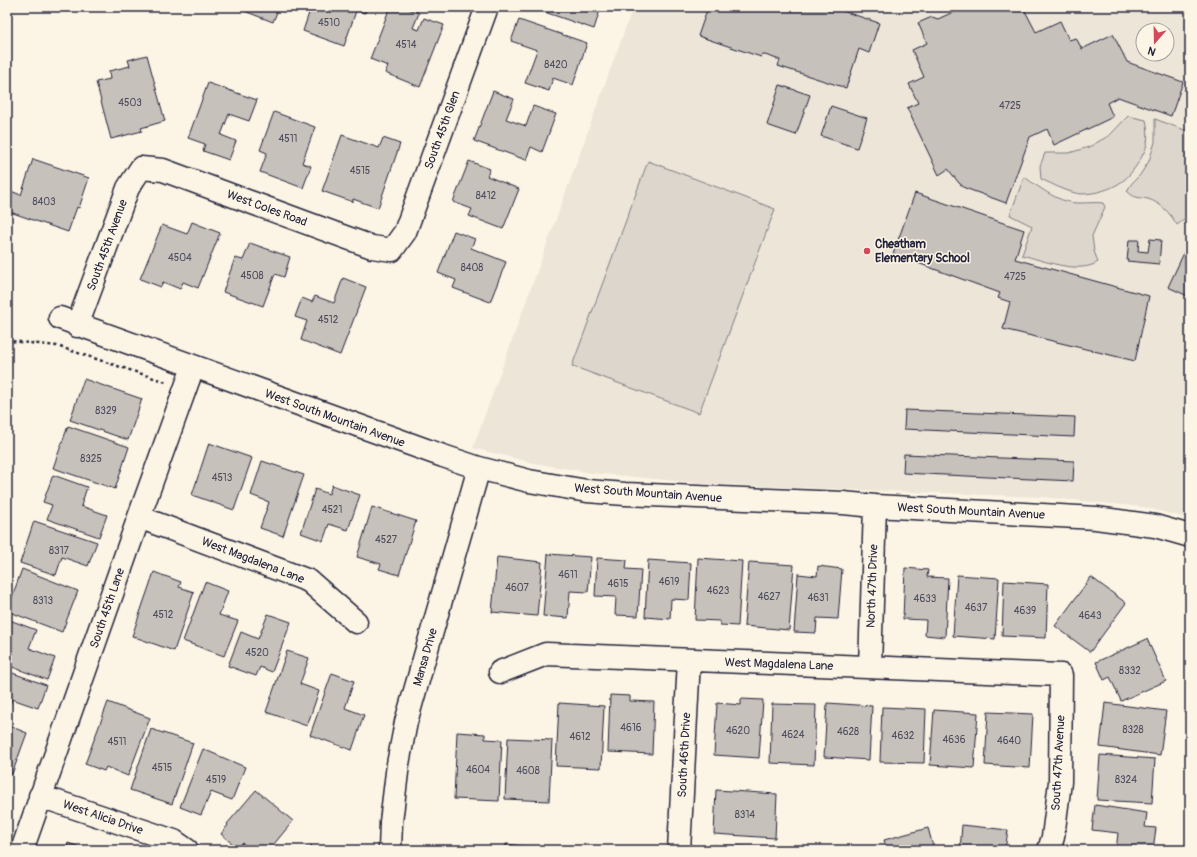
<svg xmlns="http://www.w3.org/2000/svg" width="1197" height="857" font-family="Pangolin,sans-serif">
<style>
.built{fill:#ece5d8;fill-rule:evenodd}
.green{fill:#dcd6cc;stroke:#7f7c84}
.building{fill:#c6c1bb;stroke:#22223b}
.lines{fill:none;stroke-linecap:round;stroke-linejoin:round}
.minor-casing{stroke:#22223b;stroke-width:25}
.path{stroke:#22223b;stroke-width:2.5;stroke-dasharray:3 3;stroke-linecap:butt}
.minor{stroke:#fcf5e5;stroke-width:22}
.poi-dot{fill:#d1495b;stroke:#fcf5e5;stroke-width:1.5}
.labels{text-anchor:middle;stroke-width:3;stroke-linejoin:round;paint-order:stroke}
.number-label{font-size:10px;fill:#4b4a5b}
.street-label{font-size:12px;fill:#22223b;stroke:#fcf5e5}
.poi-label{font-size:12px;font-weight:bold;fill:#22223b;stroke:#fcf5e5;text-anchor:start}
</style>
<rect width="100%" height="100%" fill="#fcf5e5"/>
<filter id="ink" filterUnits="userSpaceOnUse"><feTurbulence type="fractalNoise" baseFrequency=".025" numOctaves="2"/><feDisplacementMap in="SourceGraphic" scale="8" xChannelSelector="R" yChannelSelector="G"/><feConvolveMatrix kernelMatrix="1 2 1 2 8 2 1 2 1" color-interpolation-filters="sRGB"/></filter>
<g filter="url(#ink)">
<!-- built -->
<path class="built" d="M633,7h557v512l-46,-12 -103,-10 -332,-13 -117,-11 -58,-10 -61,-15zM1143,30h24v24h-24z"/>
<!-- green -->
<path class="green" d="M1128,116l18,4c2,7 2,16 1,24 -2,10 -15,30 -23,36 -11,9 -29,14 -43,14 -12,-1 -29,-10 -40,-15l-1,-13 5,-13h24l20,-6 21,-12z
M1155,119l35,13v16l-1,4 1,1v62l-13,10c-7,-12 -16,-22 -29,-26 -10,-2 -13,0 -21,-8l5,-8 8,-8 9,-14 6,-19z
M648,161l127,48 -76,204 -127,-47z
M1024,177c17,11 35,27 57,26 8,0 13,-1 22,0l2,4 -13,29 2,15 4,11c-19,13 -56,-2 -76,-7l10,-29 -22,-11z"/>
<!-- building -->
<path class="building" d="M234,7h45l-6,15z
M311,7h56l-2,6 -9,-2 -12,35 -41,-15z
M390,7h14l15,6 -6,15 6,2 5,-12 20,7 -24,62 -35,-14 3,-7 -18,-7z
M530,7h71l-7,22z
M708,7h123l48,16 -10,30 -10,-4 -13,39 -68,-22 2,-6 -18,-6 -1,3 -63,-21z
M964,7h59l13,25 24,-11 9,19 7,-2 6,11 31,-15 14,28 56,20 -12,34 -53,-19 -11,6 6,14 -59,28 -7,-16 -17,8 -24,66 -41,-15 -6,-5 -11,-14 -9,6 -32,-67 11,-5 -9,-19 15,-7 -12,-27 15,-7 -9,-20 14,-6 6,2z
M519,20l68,23 -14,42 -20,-7 -4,13 -24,-8 12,-33 -26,-9z
M147,55l18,66 -24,7 1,3 -31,8 -15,-57 14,-3 -1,-8 21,-5 -2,-6z
M208,83l49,17 -8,21 -20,-7 -8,21 15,6 -7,19 -26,-9 2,-7 -17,-6z
M780,85l30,10 -14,40 -29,-10z
M493,91l21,8 -8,20 20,7 7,-20 23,8 -14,38 -11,-5 -5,13 -52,-19z
M831,106l36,12 -10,30 -36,-12z
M274,112l41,15 -13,36 9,3 -8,22 -43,-16 7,-19 -7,-3z
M342,135l37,13 4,-10 17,6 -22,64 -25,-9v3l-31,-11z
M33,159l56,19 -10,30 -2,-1 -9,25 -61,-21 1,-21 13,5z
M469,161l21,8 -3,7 32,13 -16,40 -34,-13 3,-7 -19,-7z
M915,193l109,37 -9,29 134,37 -14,65 -132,-32 7,-27 -12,-4 2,-5 -107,-39z
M192,222l28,11 -22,55 -15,-6 -3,7 -17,-7 -2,5 -21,-8 22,-54 25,9z
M454,231l21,8 -4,9 35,14 -16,40 -37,-14 3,-8 -18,-7z
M1150,239l11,1 -2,24 -32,-3 2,-21h10l-1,11 10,1z
M1190,240v57l-22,-10z
M250,243l40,14 -6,20 -9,-3 -12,32 -40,-14 12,-34 8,2z
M343,278l23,9 -26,68 -39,-15 6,-19 -12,-4 7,-19 10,4 3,-6 19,7z
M84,379l58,20 -14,41 -58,-20z
M905,410l170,7 -1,20 -170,-8z
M68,426l61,21 -14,42 -62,-21z
M209,443l43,15 -18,52 -42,-15z
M904,454l170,7 -1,20 -170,-8z
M262,461l42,14 -21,61 -23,-8 9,-26 -18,-7z
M53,475l34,12 -6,19 26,9 -8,22 -52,-18 5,-14 -9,-3z
M332,485l28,10 -12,35 -19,-6 -6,17 -22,-8 14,-44 14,5z
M372,507l44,14 -17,54 -20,-6 2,-5 -24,-7z
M34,521l63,21 -9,24 -26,-9 -6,18 -36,-12z
M548,554l43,3 -3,35 -18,-1 -2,27 -25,-2z
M497,557l45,5 -5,54 -45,-4z
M597,558l30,2 -1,9 15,1 -3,46 -23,-1 1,-18 -21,-1z
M698,558l44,3 -4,65 -18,-1v-4l-25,-1z
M648,560l43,3 -2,37 -18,-1 -1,20 -25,-2z
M749,562l45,3 -5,65 -45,-4z
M818,566l24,3 -4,50 -21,-1 -1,15 -22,-1 4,-58 19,2z
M905,568l23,2 -1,7 21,1 -3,59 -20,-2 1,-15 -23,-1z
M22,569l56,22 -16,41 -55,-21z
M154,572l27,10 -2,5 15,5 -20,59 -42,-15z
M957,575l42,3 -4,61 -42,-3z
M1091,577l35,26 -36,49 -35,-26z
M1004,581l44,3 -2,54 -44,-2z
M205,582l23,9 -9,24 19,6 -14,35 -41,-15z
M268,614l23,8 -19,50 -12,-5 -4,9 -28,-10 13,-34 17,7z
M7,619l29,11 -7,18 26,10 -8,22 -40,-15z
M1147,639l19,42 -45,20 -11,-24 -6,3 -8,-18z
M287,651l22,7 -9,26 19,7 -12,35 -41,-14z
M7,671l39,14 -8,23 -26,-9 -5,14z
M332,673l22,8 -9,27 19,7 -12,35 -42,-15z
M610,695l20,1v5l24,1 -2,52 -44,-2z
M741,699l22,1 -4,58 -45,-3 3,-52 24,2z
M108,702l42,16 -22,58 -22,-9 -2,4 -19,-7z
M559,703l45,3 -3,62 -45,-2z
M827,703l45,3 -3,54 -45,-3z
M1105,703l61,8 -6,44 -60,-8z
M772,704l44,1 -2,60 -44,-2z
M882,707l44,2 -2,54 -44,-1z
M934,710l44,3 -4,55 -44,-3z
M988,712l45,2 -3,54 -45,-3z
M7,725l20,8 -15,41 -5,-2z
M151,729l42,14 -21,61 -42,-14z
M457,732l28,2v5l17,1 -3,61 -45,-2z
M508,738l44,2 -3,61 -44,-2z
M203,749l42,18 -13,33 -21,-8 -10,23 -21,-8z
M1100,755l55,4 -3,44 -55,-3z
M256,790l37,31 -24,29h-18l-9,-7 -5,5 -16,-14 7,-9 -1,-1z
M716,790l61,4 -2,44 -61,-4z
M1095,805l52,8 -2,14 11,1 -3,22h-37l2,-17 -26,-3z
M962,825l46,5 -3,20h-45z
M928,828l6,22h-47l-3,-10z
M68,843l20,7h-22z
M506,844l43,5v1h-44z
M311,845l2,5h-13z
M712,845l65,3v2h-66z
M453,846l44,2v2h-44z"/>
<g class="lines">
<defs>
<path id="minor" d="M60,318l383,138 36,12 50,13 58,10 38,3 218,9 32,3 221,12 59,8 35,10
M77,326l51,-138 13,-20 22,2 209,77 20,3 13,-18 82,-225
M139,517l170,64 47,41
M870,667l5,-161
M500,672l46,-18 515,21 -1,107 -7,55 -4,13
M40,796l134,45 13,9
M22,850l117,-333 54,-150
M390,850l1,-28 7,-58 8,-42 73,-254
M679,850l10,-190"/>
</defs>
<!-- minor casing -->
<use href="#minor" class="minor-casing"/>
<!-- path -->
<path class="path" d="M7,339l4,2 46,5 109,36"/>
<!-- minor -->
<use href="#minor" class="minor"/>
</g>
</g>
<!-- markers -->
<circle class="poi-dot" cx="867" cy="251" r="4"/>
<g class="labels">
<!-- number labels -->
<g class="number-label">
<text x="329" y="26">4510</text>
<text x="406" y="48">4514</text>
<text x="556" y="68">8420</text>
<text x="130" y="106">4503</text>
<text x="1010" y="109">4725</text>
<text x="288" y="142">4511</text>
<text x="360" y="174">4515</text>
<text x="486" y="199">8412</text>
<text x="44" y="205">8403</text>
<text x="180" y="261">4504</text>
<text x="472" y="271">8408</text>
<text x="252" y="279">4508</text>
<text x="1015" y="280">4725</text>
<text x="328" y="323">4512</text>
<text x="106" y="414">8329</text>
<text x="91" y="462">8325</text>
<text x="222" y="481">4513</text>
<text x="332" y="513">4521</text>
<text x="386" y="543">4527</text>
<text x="59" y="554">8317</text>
<text x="568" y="578">4611</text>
<text x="669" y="585">4619</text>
<text x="618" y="587">4615</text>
<text x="517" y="591">4607</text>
<text x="718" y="594">4623</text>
<text x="769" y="600">4627</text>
<text x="818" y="601">4631</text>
<text x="925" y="602">4633</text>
<text x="43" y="604">8313</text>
<text x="976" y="611">4637</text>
<text x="1025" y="614">4639</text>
<text x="163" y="618">4512</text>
<text x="1090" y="619">4643</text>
<text x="257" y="656">4520</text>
<text x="1130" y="674">8332</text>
<text x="631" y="731">4616</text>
<text x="1133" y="733">8328</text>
<text x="738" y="734">4620</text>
<text x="848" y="735">4628</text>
<text x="793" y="738">4624</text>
<text x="903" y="739">4632</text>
<text x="580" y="740">4612</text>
<text x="954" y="743">4636</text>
<text x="1009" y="744">4640</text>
<text x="117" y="745">4511</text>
<text x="162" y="771">4515</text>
<text x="478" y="773">4604</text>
<text x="528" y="774">4608</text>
<text x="216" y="783">4519</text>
<text x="1126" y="783">8324</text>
<text x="745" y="818">8314</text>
</g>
<!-- street labels -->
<g class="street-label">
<text transform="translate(442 130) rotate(-70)" y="4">South 45th Glen</text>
<text transform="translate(267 208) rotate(20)" y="4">West Coles Road</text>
<text transform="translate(107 245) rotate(-70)" y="4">South 45th Avenue</text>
<text transform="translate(335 418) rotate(20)" y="4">West South Mountain Avenue</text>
<text transform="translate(648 493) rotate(4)" y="4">West South Mountain Avenue</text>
<text transform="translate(971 511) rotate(3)" y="4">West South Mountain Avenue</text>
<text transform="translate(253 560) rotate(21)" y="4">West Magdalena Lane</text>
<text transform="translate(872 586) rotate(-88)" y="4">North 47th Drive</text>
<text transform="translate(107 608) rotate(-71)" y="4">South 45th Lane</text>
<text transform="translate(425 657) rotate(-74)" y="4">Mansa Drive</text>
<text transform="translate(779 664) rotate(2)" y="4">West Magdalena Lane</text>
<text transform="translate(684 755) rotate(-87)" y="4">South 46th Drive</text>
<text transform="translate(1058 763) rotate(-87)" y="4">South 47th Avenue</text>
<text transform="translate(103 817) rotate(19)" y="4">West Alicia Drive</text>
</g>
<!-- poi labels -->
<g class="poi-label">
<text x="875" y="248">Cheatham<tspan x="875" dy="14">Elementary School</tspan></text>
</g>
</g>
<!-- margin -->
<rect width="1197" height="857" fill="none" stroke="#fcf5e5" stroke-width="24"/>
<rect x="12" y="12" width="1173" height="833" fill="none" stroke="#22223b" stroke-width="1.5" filter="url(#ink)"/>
<!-- north arrow -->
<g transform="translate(1155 42) rotate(200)"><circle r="19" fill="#fcf5e5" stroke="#a5a1a1"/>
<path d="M0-3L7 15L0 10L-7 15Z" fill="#d1495b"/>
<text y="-6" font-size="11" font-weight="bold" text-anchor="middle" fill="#22223b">N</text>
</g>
</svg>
